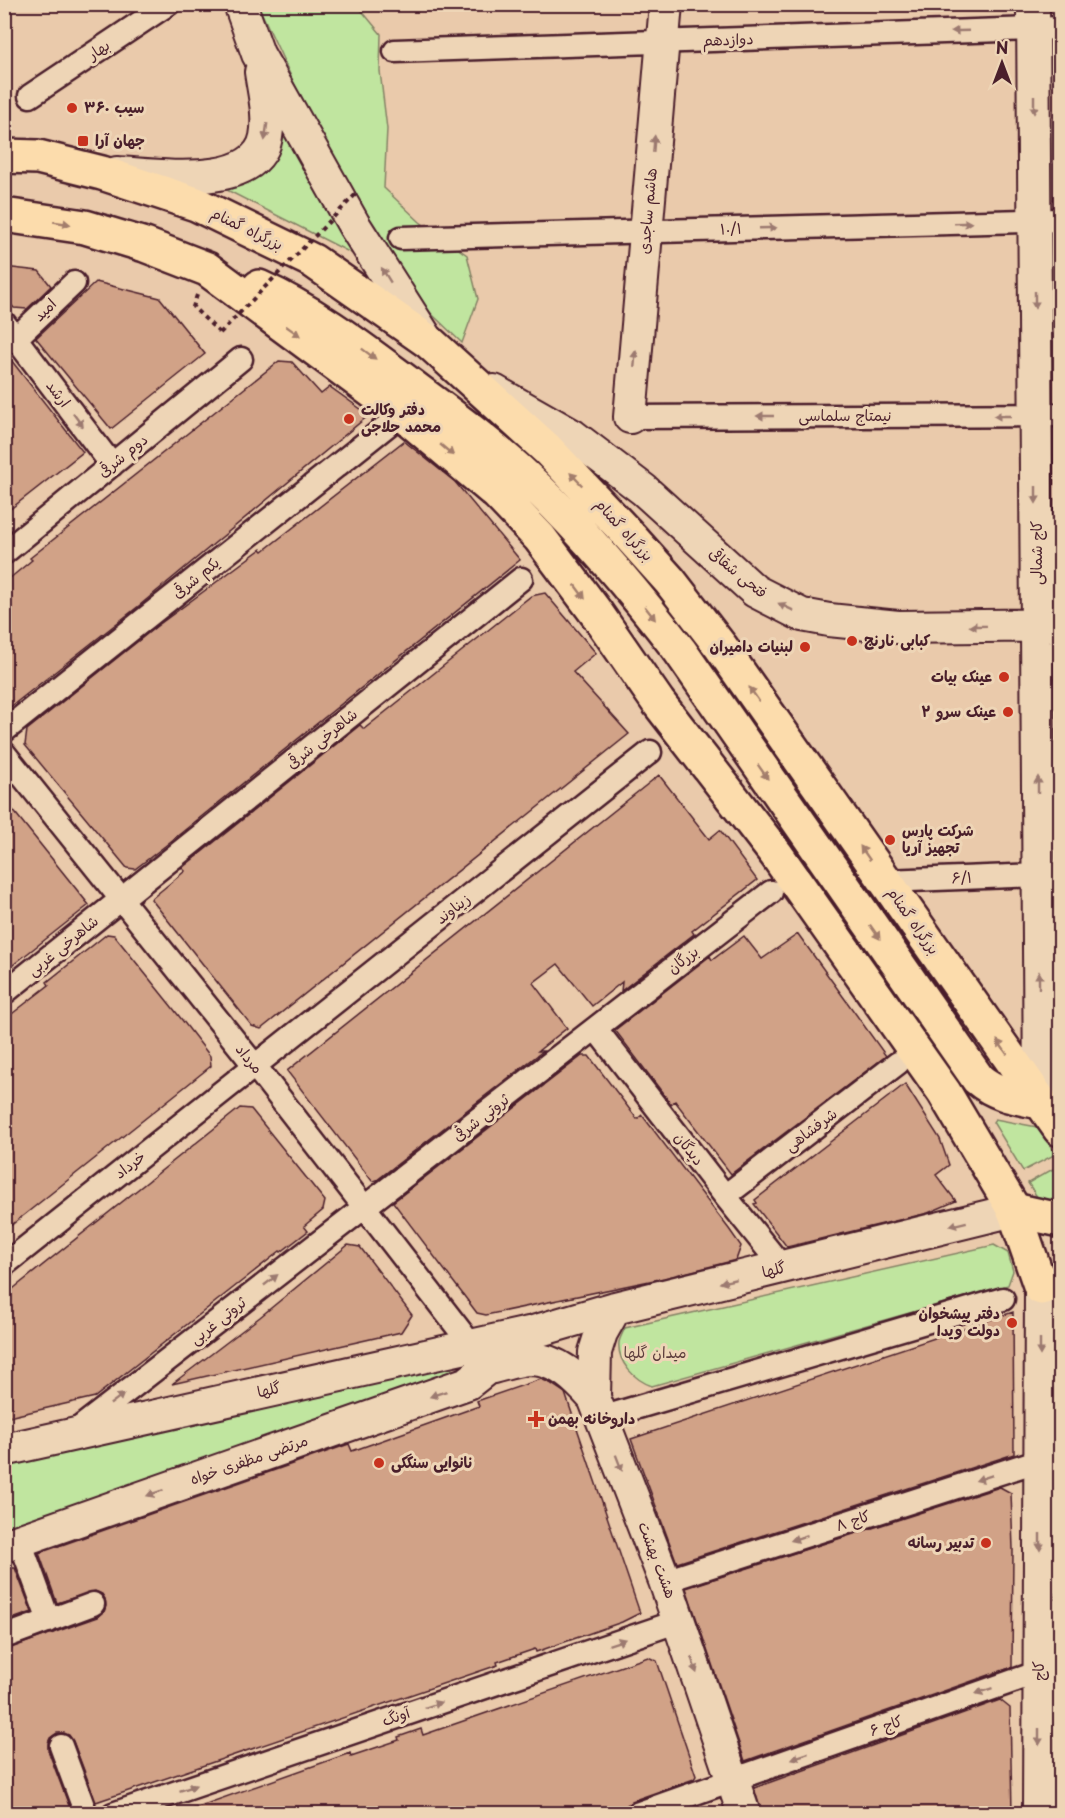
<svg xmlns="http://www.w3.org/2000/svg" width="1065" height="1818" font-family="'Playpen Sans','Playpen Sans Arabic',sans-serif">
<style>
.green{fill:#c0e59f;stroke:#858265;stroke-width:1.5}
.building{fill:#d1a287;stroke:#4a1f2b;stroke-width:1.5}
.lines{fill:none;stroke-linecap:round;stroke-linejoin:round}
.street-casing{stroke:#4a1f2b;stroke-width:27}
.secondary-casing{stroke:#4a1f2b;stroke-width:36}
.primary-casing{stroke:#4a1f2b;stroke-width:38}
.highway-casing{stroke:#4a1f2b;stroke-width:38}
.path{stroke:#4a1f2b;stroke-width:4;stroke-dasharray:4.5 4.5;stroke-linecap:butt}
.street{stroke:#eed5b6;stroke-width:22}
.secondary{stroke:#eed5b6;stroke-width:32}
.primary{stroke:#fcdcac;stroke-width:33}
.highway{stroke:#fcdcac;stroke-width:33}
.path-bridge{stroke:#4a1f2b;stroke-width:4;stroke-dasharray:4.5 4.5;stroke-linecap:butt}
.oneway{fill:#9c7a70}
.oneway2{fill:#a37e6c}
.poi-dot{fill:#c8321e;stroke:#eed5b6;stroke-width:2}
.labels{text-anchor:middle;stroke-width:6;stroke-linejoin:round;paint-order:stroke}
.street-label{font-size:15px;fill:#4a1f2b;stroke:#eed5b6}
.poi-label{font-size:15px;font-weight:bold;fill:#4a1f2b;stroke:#eed5b6;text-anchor:start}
.park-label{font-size:15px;fill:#5c3d3c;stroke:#eed5b6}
</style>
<rect width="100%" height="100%" fill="#eacaab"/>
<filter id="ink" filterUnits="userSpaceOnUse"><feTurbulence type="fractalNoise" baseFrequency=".0167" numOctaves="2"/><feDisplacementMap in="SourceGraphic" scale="12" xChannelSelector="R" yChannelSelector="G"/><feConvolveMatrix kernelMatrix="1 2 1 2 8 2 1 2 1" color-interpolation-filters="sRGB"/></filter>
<g filter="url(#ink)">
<!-- green -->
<path class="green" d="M258,5h99l24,29 -1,37 7,58 -3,59 36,34 47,33 11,44 -16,44 -49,-47 -30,-44 -77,-143z
M286,125l65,128 -126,-64 43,-20z
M995,1119l42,8 19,27 -33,17 -30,-49z
M1060,1165v39l-19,-1 -13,-20z
M994,1245l14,8 5,18 -5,14 -356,101c-17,-6 -35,-23 -33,-44 1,-4 4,-10 6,-14z
M451,1362l1,13 -447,161v-75z"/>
<!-- building -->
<path class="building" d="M4,267l35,4 12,15 -24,23 -13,-1 -10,-11z
M96,282l64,16 45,56 -94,75 -75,-91z
M4,351l79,101 -79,62z
M279,361l13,1 29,32 9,-7 39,28 -229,190 -136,107v-129l28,-23 -2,-2z
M404,441l51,41 65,78 -355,286 -30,23 -8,-1 -102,-123 2,-15 130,-104 104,-77 2,2z
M545,593l51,60 -23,19 56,62 -368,295 -9,-3 -101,-127 34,-28 -3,-3 178,-143 4,4 167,-133z
M659,775l50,64 11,-9 37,50 -65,51 2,3 -73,57 1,-9 -30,24 -34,-42 -25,19 34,45 -29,23h5l-166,129 -5,1 -85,-110z
M4,799l85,106 -85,67z
M107,934l7,1 58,72 38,49 1,10 -207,165v-211l45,-35 -2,-3z
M798,934l88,122 -155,118 -56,-73 -4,3 -56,-74 95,-74 2,4 32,-24 18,23z
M582,1056h7l48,63 5,-4 87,114 12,17 -5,14 -72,18 -178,37 -9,-2 -84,-111z
M905,1084l35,55 9,26 -13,10 20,26 -28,12 -141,34 -33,-43 3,-1 -2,-3z
M240,1108l11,1 74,92 -2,9 -19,16 4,5 -27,21 -1,-1 -185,146 -91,21v-122z
M348,1245l12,2 52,68 -11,17 -229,52 88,-67z
M1013,1312l1,142 -337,109 -46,-124z
M541,1379l9,4 15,10 75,220 -18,9 -86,30 -1,-3 -38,13 1,3 -402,137 -23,-61 -4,-6 -5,-2h-7l-7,5 -2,5v7l23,61 -8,3h-59v-164l94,-33 6,-5 2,-6 -1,-7 -3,-5 -7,-3 -38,12 -18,-50 310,-109 3,7 127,-45 -2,-5z
M1000,1487l11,6 2,56 -1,118 -267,94 -59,-173z
M13,1568h2l17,44 -28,10v-52z
M648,1657l9,4 39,115 -2,3 -62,22 -7,7 -18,6h-421v-3l164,-58 1,3 48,-16 -1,-3 23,-8 2,6z
M1000,1700l10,8 2,106h-250l-8,-26z"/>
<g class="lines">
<defs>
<path id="street" d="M395,51l665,-23
M30,96l138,-92
M401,238l659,-18
M4,323l108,142
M16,338l58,-55
M630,417l430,-2
M4,553l237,-194
M4,731l384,-306
M4,753l251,313 224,289
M885,881l153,-6
M4,993l517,-414
M596,1029l129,167 58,72
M725,1196l173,-133
M4,1265l646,-513
M601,1418l402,-119
M77,1430l694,-538
M1040,1505l20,-7
M20,1541l29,80
M665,1581l375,-121
M4,1637l89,-33
M61,1746l25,68
M113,1814l566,-193
M636,1814l403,-142"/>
<path id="secondary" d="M240,4l18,50 96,171 74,116
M1033,4l7,1098
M117,173c40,2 139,18 149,-36 4,-22 -2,-44 -5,-65
M494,391l79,45 71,54 111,101 47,24 27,5 69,7 162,-2
M630,417l36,-413
M615,1308l-14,25 -6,19 -1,46 71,183 79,233
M493,1367c12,-3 26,-8 38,-8 28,1 46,20 63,39
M4,1450l529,-118 82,-24 399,-98
M4,1546l464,-163 61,-48
M1039,1814l2,-526"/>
<path id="primary" d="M1014,1210l27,78 19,-7
M1014,1210l46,10"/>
<path id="highway" d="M4,156l34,1 64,16 94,31 117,57 116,81 118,107 78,82 45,50 51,66 339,482
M4,215l81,12 60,18 62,24 196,145 95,80 42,44 57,76 61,88 118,152 168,238 70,118
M259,287c51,23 94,55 138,88 44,33 89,65 129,102 57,53 107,113 154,174l298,428c19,16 38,18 62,23"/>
</defs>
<!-- street casing -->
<use href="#street" class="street-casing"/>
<!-- secondary casing -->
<use href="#secondary" class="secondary-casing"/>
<!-- primary casing -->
<use href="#primary" class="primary-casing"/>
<!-- highway casing -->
<use href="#highway" class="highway-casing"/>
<!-- path -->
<path class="path" d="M197,295l-4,12 27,26"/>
<!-- street -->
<use href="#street" class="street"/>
<!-- secondary -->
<use href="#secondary" class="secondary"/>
<!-- primary -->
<use href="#primary" class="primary"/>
<!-- highway -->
<use href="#highway" class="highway"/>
<!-- path-bridge -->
<path class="path-bridge" d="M220,333l138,-141"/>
</g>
<!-- one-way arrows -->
<defs><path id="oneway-solid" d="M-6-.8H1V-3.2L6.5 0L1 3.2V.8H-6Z" transform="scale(1.5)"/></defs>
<g class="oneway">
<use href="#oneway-solid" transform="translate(960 31) rotate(178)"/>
<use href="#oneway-solid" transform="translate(1034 105) rotate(90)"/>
<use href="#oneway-solid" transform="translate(266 132) rotate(98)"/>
<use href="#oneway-solid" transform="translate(654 144) rotate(-85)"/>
<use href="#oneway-solid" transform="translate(963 223) rotate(-2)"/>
<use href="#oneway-solid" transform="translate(768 228) rotate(-2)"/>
<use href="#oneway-solid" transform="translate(386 275) rotate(-122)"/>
<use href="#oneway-solid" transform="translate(1035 300) rotate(90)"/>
<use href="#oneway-solid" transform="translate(635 359) rotate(-85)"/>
<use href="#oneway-solid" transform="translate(765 416) rotate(180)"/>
<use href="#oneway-solid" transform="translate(1002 416) rotate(180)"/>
<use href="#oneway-solid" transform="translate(78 420) rotate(53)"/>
<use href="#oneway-solid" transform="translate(1036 495) rotate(90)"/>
<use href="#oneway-solid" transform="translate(786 607) rotate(-154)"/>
<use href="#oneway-solid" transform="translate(978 626) rotate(179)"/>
<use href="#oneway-solid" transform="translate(1038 785) rotate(-90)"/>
<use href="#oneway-solid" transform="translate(1039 980) rotate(-90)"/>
<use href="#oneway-solid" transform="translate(958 1224) rotate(166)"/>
<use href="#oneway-solid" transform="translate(271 1280) rotate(-38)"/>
<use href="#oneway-solid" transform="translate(728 1281) rotate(167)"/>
<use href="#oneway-solid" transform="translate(1040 1347) rotate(90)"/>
<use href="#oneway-solid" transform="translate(438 1394) rotate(161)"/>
<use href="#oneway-solid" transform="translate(117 1399) rotate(-38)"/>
<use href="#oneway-solid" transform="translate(619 1463) rotate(69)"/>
<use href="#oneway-solid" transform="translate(984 1478) rotate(162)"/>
<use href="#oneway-solid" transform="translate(155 1493) rotate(161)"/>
<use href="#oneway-solid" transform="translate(799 1538) rotate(162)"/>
<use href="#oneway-solid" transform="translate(1040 1542) rotate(90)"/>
<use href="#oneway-solid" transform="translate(617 1642) rotate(-19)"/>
<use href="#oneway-solid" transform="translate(694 1665) rotate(71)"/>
<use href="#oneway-solid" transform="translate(984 1691) rotate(161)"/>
<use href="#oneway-solid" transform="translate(433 1705) rotate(-19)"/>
<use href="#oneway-solid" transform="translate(1039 1737) rotate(90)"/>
<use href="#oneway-solid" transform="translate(800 1756) rotate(161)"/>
<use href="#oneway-solid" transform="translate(188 1788) rotate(-19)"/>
</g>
<g class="oneway2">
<use href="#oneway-solid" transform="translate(62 223) rotate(9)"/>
<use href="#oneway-solid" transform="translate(293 331) rotate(35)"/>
<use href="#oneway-solid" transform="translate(369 354) rotate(37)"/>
<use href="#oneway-solid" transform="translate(447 450) rotate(40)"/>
<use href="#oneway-solid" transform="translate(576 479) rotate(-134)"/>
<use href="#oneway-solid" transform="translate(580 592) rotate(53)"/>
<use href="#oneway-solid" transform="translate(650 613) rotate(52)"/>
<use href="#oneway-solid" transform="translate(754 694) rotate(-125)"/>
<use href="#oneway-solid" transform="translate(763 772) rotate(55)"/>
<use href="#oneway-solid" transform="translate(865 853) rotate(-125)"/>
<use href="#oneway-solid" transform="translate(875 932) rotate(55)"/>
<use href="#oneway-solid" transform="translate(1002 1047) rotate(-125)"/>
</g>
</g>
<!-- markers -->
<g class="poi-dot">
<circle cx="72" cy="108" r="6"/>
<rect x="77" y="135" width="12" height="12" rx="3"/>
<circle cx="349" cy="419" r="6"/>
<circle cx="852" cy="641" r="6"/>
<circle cx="805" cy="647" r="6"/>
<circle cx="1004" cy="677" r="6"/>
<circle cx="1008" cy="712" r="6"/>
<circle cx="890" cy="840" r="6"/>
<circle cx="1012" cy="1323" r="6"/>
<path d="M533 1410h6v6h6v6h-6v6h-6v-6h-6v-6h6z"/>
<circle cx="379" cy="1463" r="6"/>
<circle cx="986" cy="1543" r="6"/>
</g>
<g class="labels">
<!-- street labels -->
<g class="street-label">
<text transform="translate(728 40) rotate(-2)" y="5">دوازدهم</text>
<text transform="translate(99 50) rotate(-34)" y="5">بهار</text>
<text transform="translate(648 211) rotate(-85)" y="5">هاشم ساجدی</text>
<text transform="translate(247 229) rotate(26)" y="5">بزرگراه گمنام</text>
<text transform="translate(731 229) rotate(-2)" y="5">۱۰/۱</text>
<text transform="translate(45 310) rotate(-44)" y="5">امید</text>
<text transform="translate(58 394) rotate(53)" y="5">ارشد</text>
<text x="845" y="421">نیمتاج سلماسی</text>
<text transform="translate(123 456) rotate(-39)" y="5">دوم شرقی</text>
<text transform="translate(624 530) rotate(48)" y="5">بزرگراه گمنام</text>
<text transform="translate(1037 553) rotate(-90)" y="5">کاج شمالی</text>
<text transform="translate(738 573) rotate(39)" y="5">فتحی شقاقی</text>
<text transform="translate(196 578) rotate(-39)" y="5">یکم شرقی</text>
<text transform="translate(322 739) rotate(-39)" y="5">شاهرخی شرقی</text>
<text transform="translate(962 878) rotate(-2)" y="5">۶/۱</text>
<text transform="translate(453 909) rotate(-38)" y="5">زیناوند</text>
<text transform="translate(913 921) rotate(55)" y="5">بزرگراه گمنام</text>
<text transform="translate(63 946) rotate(-39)" y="5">شاهرخی غربی</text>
<text transform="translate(683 960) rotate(-38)" y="5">بزرگان</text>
<text transform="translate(249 1059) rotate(51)" y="5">مرداد</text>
<text transform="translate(481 1118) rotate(-38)" y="5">ثروتی شرقی</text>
<text transform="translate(811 1130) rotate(-37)" y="5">شرفشاهی</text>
<text transform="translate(689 1149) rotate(52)" y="5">دیدگان</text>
<text transform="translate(130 1165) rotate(-38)" y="5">خرداد</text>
<text transform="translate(774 1270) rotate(-14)" y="5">گلها</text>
<text transform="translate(218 1321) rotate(-38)" y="5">ثروتی غربی</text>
<text transform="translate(269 1390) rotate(-13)" y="5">گلها</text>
<text transform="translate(249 1460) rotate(-19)" y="5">مرتضی مظفری خواه</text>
<text transform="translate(853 1521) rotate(-18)" y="5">کاج ۸</text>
<text transform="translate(657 1560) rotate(69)" y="5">هشت بهشت</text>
<text transform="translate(1039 1671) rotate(-90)" y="5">کاج</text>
<text transform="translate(396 1717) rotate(-19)" y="5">آونگ</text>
<text transform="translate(886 1726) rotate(-19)" y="5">کاج ۶</text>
</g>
<!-- poi labels -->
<g class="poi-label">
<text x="84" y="113">سیب ۳۶۰</text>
<text x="95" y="146">جهان آرا</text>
<text x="361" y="415">دفتر وکالت<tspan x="361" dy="17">محمد حلاجی</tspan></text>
<text x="864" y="646">کبابی نارنج</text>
<text x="793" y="652" text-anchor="end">لبنیات دامیران</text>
<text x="992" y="682" text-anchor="end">عینک بیات</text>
<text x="996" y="717" text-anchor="end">عینک سرو ۲</text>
<text x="902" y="836">شرکت پارس<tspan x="902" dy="17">تجهیز آریا</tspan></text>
<text x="1000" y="1319" text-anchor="end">دفتر پیشخوان<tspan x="1000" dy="17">دولت ویدا</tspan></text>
<text x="548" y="1424">داروخانه بهمن</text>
<text x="391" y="1468">نانوایی سنگکی</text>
<text x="974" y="1548" text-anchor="end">تدبیر رسانه</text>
</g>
<!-- park labels -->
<g class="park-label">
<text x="655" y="1358">میدان گلها</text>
</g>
</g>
<!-- margin -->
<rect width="1065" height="1818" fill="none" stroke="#eed5b6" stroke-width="24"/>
<rect x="12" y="12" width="1041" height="1794" fill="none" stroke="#4a1f2b" stroke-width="2" filter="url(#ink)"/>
<!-- north arrow -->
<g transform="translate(1002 63)" stroke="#eed5b6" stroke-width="4.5" paint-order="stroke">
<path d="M0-4.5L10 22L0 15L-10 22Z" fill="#4a1f2b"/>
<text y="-9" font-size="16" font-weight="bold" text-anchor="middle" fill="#4a1f2b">N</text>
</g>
</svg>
